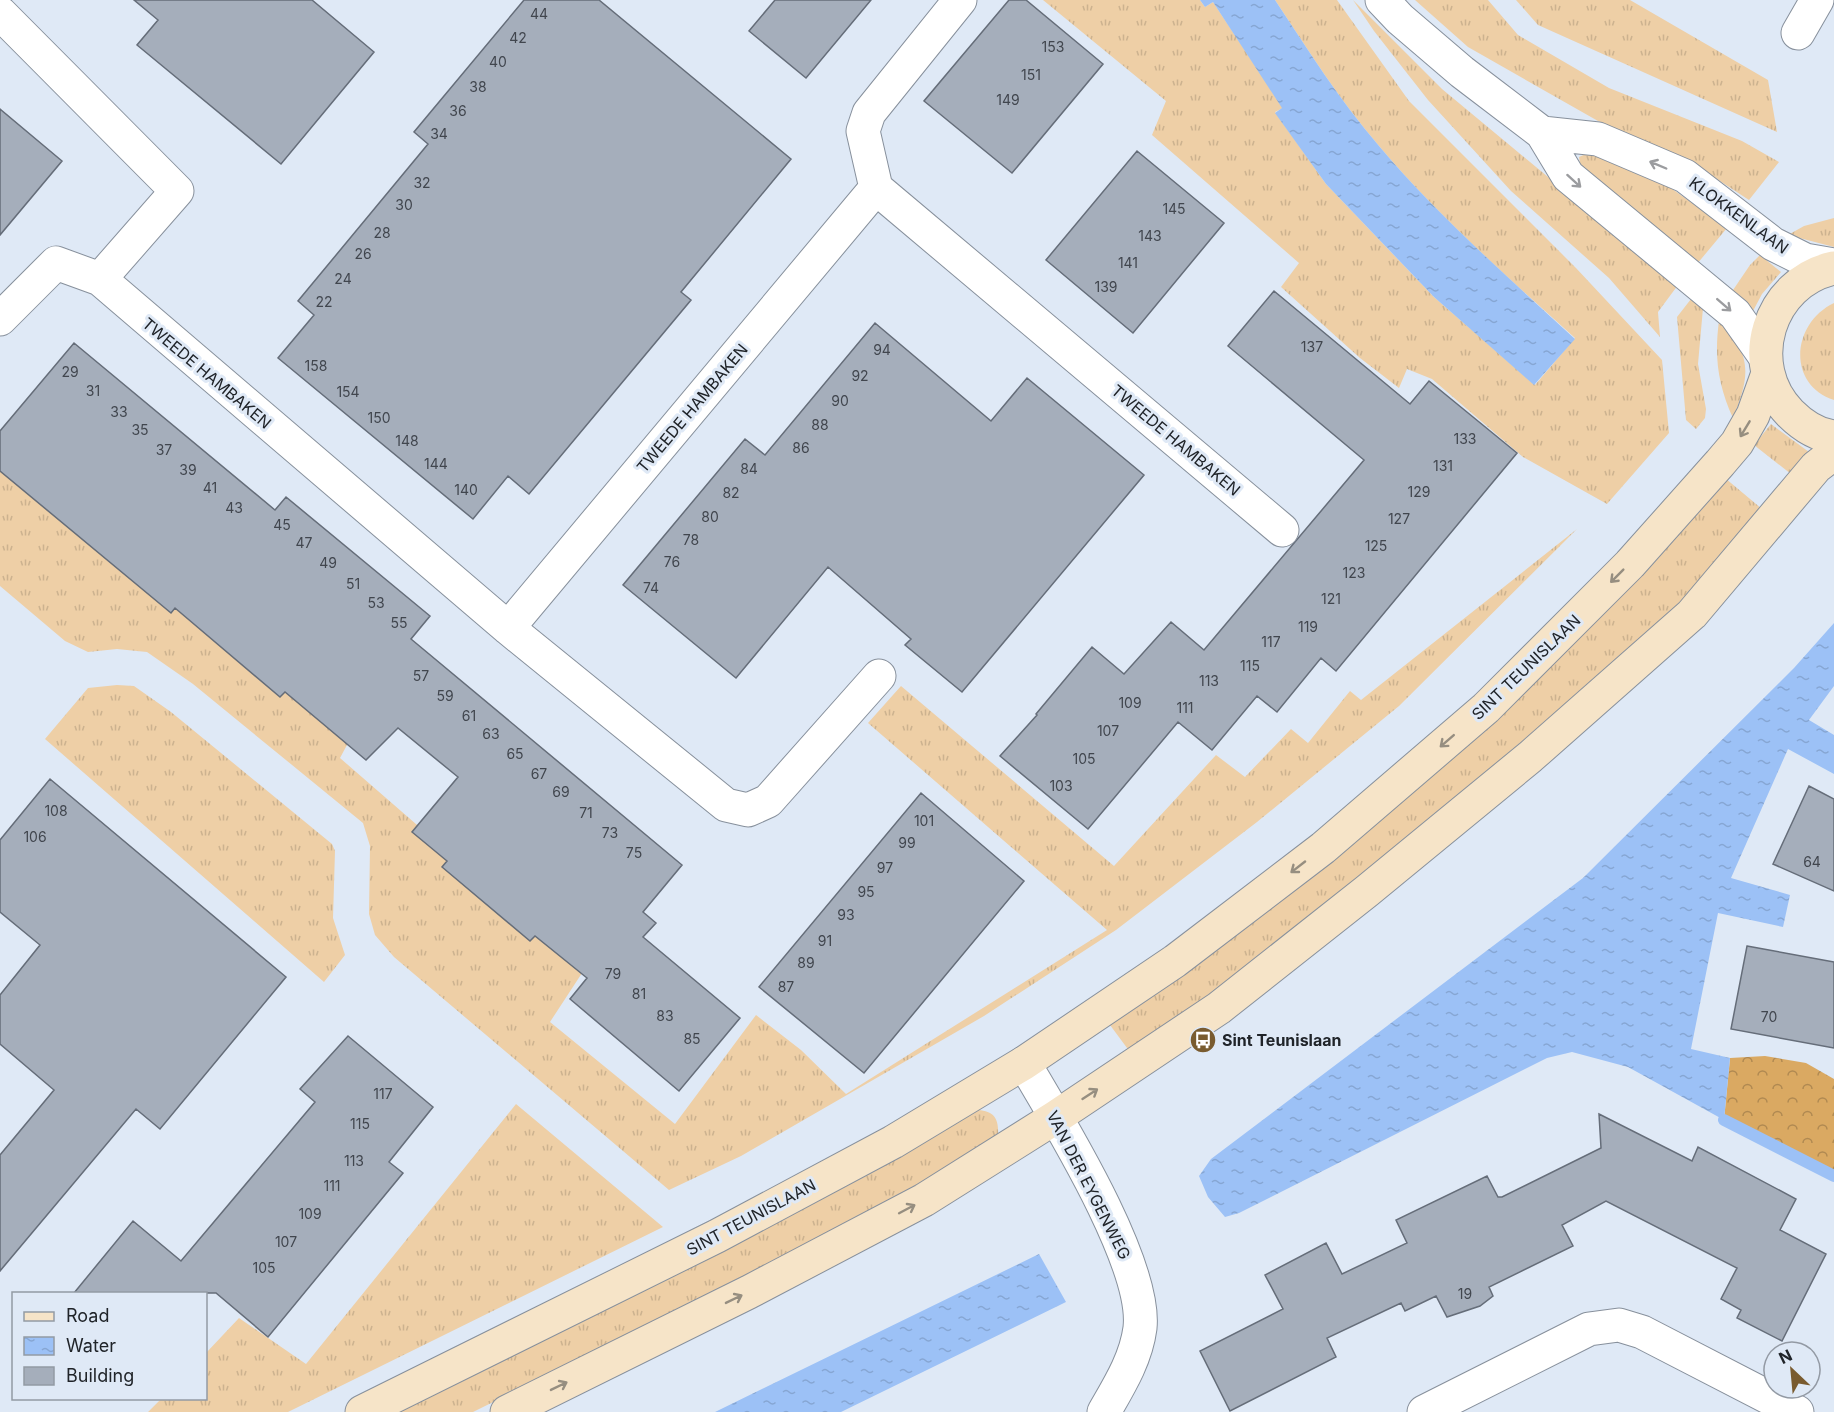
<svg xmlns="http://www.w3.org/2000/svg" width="1834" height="1412" font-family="Inter,sans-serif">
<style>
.grass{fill:url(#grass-tufts)}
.forest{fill:url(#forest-crowns)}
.water{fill:url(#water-ripples)}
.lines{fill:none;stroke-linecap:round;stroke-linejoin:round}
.stream{stroke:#9cc1f6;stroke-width:12}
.building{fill:#a5aebb;stroke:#656d79;stroke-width:1.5}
.street-casing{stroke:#87909c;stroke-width:35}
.secondary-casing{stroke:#87909c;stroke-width:35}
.street{stroke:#fff;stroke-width:33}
.secondary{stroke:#f6e4c8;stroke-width:33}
.oneway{stroke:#9b9c9f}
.oneway2{stroke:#968e80}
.labels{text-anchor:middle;stroke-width:6;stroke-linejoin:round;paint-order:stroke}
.number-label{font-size:14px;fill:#41464e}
.street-label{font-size:16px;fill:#202429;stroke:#dfe9f6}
.poi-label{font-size:16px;font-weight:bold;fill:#202429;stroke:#dfe9f6;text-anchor:start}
</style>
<defs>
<pattern id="grass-tufts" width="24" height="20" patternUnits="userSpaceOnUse" patternTransform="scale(1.5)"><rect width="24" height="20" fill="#eecfa6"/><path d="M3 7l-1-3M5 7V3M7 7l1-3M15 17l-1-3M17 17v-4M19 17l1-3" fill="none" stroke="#ccb28f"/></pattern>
<pattern id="forest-crowns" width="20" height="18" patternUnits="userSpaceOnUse" patternTransform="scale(1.5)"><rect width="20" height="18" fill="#daa962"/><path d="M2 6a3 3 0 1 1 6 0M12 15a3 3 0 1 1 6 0" fill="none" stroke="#b08951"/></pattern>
<pattern id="water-ripples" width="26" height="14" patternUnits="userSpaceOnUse" patternTransform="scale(1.5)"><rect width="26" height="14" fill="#9cc1f6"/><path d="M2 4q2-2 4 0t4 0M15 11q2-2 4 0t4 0" fill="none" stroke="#86a6d3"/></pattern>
</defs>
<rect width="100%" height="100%" fill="#dfe9f6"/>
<!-- grass -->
<path class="grass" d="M1043,0h157l5,7 8,-5 70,106 -8,4 51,72 108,113 101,88 40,-47c-68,-61 -137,-122 -196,-192 -39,-45 -71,-96 -104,-146h62l72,101 167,167 86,92 7,73 -62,71 -84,-47 -91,-78 -25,-10 -8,19 -39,-30 -79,-71 18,-24 -147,-128 14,-34z
M1353,0l89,89 236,196 -20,27 2,25 -51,-59 -98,-87 -83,-91 -54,-69z
M1415,0h73l30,35 91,53 133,53 37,21 -30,38 -66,-43 -85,-36 -130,-74z
M1516,0h114l138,80 9,52 -239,-107z
M1588,153l83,35 56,40 -30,36 -116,-95 -2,-12z
M1834,218v29l-46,-12 16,-9z
M1760,255l21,17 -19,22 -9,17 -22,-18 19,-28z
M1691,299l12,9 -5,56 8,45 -1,9 -9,11 -10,-9 -9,-103z
M1834,303v97c-48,-16 -42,-77 0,-97z
M1719,321c34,33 31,56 14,97 -15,-33 -19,-61 -14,-97z
M1771,424l38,28 -18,22 -37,-29z
M0,461l356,267 -16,30 244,212 -34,52 125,102 81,-109 45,35 45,44 261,-164 -239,-207 33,-37 213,180 102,-111 29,22 46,-48 17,14 42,-52 11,9 216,-171 -178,177 -142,116 -141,108 -132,86 -243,140 -72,34 -275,-233 -19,-22 -6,-21 1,-68 -7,-23 -170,-139 -46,-32 -30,-3 -29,3 -23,-11 -65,-55z
M1725,478l37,31 -80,93 -159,146 -317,252 -76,52 -20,-27z
M117,685l17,1 37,26 161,132 3,7 -2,67 12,37 -21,27 -279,-243 43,-51z
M516,1104l147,123 -375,185h-140l13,-13 45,-1v-45l33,-35 67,46z
M978,1110c17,1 21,10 20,25l-82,52 -174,92 -269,133h-81z"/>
<!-- forest -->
<path class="forest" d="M1765,1056l41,7 28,16v97l-110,-56 6,-62z"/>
<!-- water -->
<path class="water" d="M1200,0h75c33,50 65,101 104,146 59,70 129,131 196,193l-41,46 -100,-88 -108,-113 -51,-71 7,-5 -69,-106 -8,5z
M1834,623v63l-25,34 25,15v39l-46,-25 -57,129 59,17 -7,32 -65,-14 -27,136 39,9 -6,62 -96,-53 -56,-15 -25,6 -308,155 -14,4 -17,-20 -9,-21 12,-17 372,-281 211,-210z
M1039,1254l27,48 -225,110h-126z"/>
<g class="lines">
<!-- stream -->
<path class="stream" d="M1724,1120l110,56"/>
</g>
<!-- building -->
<path class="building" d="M134,0h178l62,52 -93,112 -144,-119 21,-25z
M524,0h75l192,159 -110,133 10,8 -162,194 -21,-18 -35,43 -195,-161 36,-43 -16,-14 130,-157 -14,-12z
M775,0h96l-65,78 -57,-47z
M1009,0h17l77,64 -91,109 -88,-72z
M0,109l62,52 -62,74z
M1137,151l87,72 -91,110 -87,-73z
M1274,291l136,113 19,-23 88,72 -181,218 -15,-13 -44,54 -20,-16 -45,54 -34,-28 -90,107 -88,-73 37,-41 -1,-1 56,-67 32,27 47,-52 33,28 160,-190 -136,-114z
M875,323l116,98 36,-43 117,97 -182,217 -57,-47 6,-6 -83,-72 -92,111 -113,-93 122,-146 20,16z
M74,343l201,167 11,-13 144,119 -19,23 271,226 -39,47 13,11 -13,14 97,81 -61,73 -109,-92 17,-21 -52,-42 -5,5 -88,-74 5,-6 -35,-29 46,-55 -60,-49 -32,32 -81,-68 -5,5 -105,-89 -4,5 -171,-142v-40z
M50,779l236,198 -126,152 -24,-20 -136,162v-116l54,-65 -54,-46v-49l40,-50 -40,-33v-72z
M1809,786l25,13v92l-61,-27z
M921,793l103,88 -160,192 -105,-86z
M1747,946l87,16v86l-103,-19z
M348,1036l85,71 -44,55 14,11 -135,164 -52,-44h-142l59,-72 48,40 134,-159 -15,-13z
M1599,1114l93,47 6,-14 98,52 -16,31 46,24 -44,87 -45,-23 4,-8 -20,-11 16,-31 -131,-67 -44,24 11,21 -84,41 4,9 -13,10 -33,11 -11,-21 -31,15 -4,-8 -74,35 9,19 -106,54 -30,-60 83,-42 -18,-34 61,-32 16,31 65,-31 -11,-23 91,-44 11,21h4l99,-49z"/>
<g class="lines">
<defs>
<path id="street" d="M960,0l-91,113 -6,18 13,57 406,342
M1382,0l18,19 62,53 80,61 26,43 167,138 29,41
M0,13l177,178 -77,88 408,349 218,177 22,5 20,-9 111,-125
M1798,33l19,-33
M1542,133l56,6 87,37 88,68 32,16 29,5
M0,319l56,-56 44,16
M508,628l368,-440
M1024,1063c34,58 123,201 116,265 -4,31 -21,58 -36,84
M1424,1412l165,-83 30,-4 23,7 155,80"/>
<path id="secondary" d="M1834,268c-66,14 -91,97 -44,145 12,12 27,22 44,24
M362,1412l355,-176 176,-94 131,-79 151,-102 148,-113 163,-140 144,-144 90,-101 17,-20 16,-28 14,-39
M507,1412l242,-120 175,-92 132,-83 163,-109 148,-117 163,-134 162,-143 124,-147 18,-14"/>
</defs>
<!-- street casing -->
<use href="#street" class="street-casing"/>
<!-- secondary casing -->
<use href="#secondary" class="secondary-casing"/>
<!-- street -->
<use href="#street" class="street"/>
<!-- secondary -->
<use href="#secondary" class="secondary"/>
</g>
<!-- one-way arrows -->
<defs><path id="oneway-shaft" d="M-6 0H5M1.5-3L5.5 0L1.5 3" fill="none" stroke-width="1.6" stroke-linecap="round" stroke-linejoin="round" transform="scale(1.5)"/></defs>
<g class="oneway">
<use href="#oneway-shaft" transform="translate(1658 165) rotate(-157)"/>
<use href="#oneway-shaft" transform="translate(1574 181) rotate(42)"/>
<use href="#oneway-shaft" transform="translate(1724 305) rotate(41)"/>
</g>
<g class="oneway2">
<use href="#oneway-shaft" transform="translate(1745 429) rotate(121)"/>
<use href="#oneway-shaft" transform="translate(1617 576) rotate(135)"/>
<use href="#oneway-shaft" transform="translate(1447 741) rotate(139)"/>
<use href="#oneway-shaft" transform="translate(1298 867) rotate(142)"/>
<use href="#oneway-shaft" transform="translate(1090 1094) rotate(-33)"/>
<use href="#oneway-shaft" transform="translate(907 1209) rotate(-28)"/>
<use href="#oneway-shaft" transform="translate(734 1299) rotate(-26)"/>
<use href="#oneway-shaft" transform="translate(559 1386) rotate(-26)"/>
</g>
<!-- icons -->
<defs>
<symbol id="bus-disc" viewBox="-11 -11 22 22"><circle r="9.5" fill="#795b2f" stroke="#dfe9f6"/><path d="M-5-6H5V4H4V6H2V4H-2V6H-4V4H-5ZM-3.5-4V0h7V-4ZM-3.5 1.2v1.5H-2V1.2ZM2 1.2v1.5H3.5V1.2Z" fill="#fff"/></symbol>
</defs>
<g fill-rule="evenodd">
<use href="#bus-disc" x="1188" y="1025" width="30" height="30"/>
</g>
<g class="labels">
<!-- number labels -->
<g class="number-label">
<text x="539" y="19">44</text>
<text x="518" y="43">42</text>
<text x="1053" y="52">153</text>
<text x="498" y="67">40</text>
<text x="1031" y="80">151</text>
<text x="478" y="92">38</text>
<text x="1008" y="105">149</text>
<text x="458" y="116">36</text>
<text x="439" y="139">34</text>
<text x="422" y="188">32</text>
<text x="404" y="210">30</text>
<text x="1174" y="214">145</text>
<text x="382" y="238">28</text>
<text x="1150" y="241">143</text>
<text x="363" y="259">26</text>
<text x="1128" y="268">141</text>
<text x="343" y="284">24</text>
<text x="1106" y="292">139</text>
<text x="324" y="307">22</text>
<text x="1312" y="352">137</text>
<text x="882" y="355">94</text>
<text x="316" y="371">158</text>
<text x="70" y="377">29</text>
<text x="860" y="381">92</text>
<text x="93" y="396">31</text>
<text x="348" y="397">154</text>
<text x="840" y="406">90</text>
<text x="119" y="417">33</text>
<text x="379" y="423">150</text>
<text x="820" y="430">88</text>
<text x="140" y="435">35</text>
<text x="1465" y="444">133</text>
<text x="407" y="446">148</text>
<text x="801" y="453">86</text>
<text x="164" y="455">37</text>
<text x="436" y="469">144</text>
<text x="1443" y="471">131</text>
<text x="749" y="474">84</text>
<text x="188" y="475">39</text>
<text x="210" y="493">41</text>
<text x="466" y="495">140</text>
<text x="1419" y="497">129</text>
<text x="731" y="498">82</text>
<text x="234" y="513">43</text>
<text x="710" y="522">80</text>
<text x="1399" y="524">127</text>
<text x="282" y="530">45</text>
<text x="691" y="545">78</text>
<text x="304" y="548">47</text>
<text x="1376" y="551">125</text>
<text x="672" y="567">76</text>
<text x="328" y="568">49</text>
<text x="1354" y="578">123</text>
<text x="353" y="589">51</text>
<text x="651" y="593">74</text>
<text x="1331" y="604">121</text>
<text x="376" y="608">53</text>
<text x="399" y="628">55</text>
<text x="1308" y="632">119</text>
<text x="1271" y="647">117</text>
<text x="1250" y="671">115</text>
<text x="421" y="681">57</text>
<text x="1209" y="686">113</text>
<text x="445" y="701">59</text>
<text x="1130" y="708">109</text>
<text x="1185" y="713">111</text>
<text x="469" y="721">61</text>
<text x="1108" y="736">107</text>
<text x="491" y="739">63</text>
<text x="515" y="759">65</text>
<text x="1084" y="764">105</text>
<text x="539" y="779">67</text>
<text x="1061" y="791">103</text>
<text x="561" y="797">69</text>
<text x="56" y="816">108</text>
<text x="586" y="818">71</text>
<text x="924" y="826">101</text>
<text x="610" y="838">73</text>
<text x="35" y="842">106</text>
<text x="907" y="848">99</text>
<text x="634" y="858">75</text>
<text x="1812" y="867">64</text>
<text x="885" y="873">97</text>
<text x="866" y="897">95</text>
<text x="846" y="920">93</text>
<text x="825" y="946">91</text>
<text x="806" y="968">89</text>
<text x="613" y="979">79</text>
<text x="786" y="992">87</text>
<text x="639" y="999">81</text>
<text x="665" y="1021">83</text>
<text x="1769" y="1022">70</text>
<text x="692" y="1044">85</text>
<text x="383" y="1099">117</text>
<text x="360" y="1129">115</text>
<text x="354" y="1166">113</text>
<text x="332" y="1191">111</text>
<text x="310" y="1219">109</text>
<text x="286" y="1247">107</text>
<text x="264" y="1273">105</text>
<text x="1465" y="1299">19</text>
</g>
<!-- street labels -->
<g class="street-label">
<text transform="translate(1739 215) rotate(36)" y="6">KLOKKENLAAN</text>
<text transform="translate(207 373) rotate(40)" y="6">TWEEDE HAMBAKEN</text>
<text transform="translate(692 408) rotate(-50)" y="6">TWEEDE HAMBAKEN</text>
<text transform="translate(1176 440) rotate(40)" y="6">TWEEDE HAMBAKEN</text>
<text transform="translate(1526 667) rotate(-44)" y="6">SINT TEUNISLAAN</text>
<text transform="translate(1089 1185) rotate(63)" y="6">VAN DER EYGENWEG</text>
<text transform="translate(751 1217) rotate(-28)" y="6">SINT TEUNISLAAN</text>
</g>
<!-- poi labels -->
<g class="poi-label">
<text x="1222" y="1046">Sint Teunislaan</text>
</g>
</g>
<!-- legend -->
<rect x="12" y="1292" width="195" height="108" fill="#dfe9f6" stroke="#939aa4" stroke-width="1.5"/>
<rect x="24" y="1312" width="30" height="9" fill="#f6e4c8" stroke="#939aa4" stroke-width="1.5"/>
<text x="66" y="1322" font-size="18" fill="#202429">Road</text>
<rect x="24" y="1337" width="30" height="18" fill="url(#water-ripples)" stroke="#939aa4" stroke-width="1.5"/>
<text x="66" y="1352" font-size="18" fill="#202429">Water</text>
<rect x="24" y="1367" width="30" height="18" fill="#a5aebb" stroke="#939aa4" stroke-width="1.5"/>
<text x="66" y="1382" font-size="18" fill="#202429">Building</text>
<!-- north arrow -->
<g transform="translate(1792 1370) rotate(334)"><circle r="28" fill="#dfe9f6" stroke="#939aa4" stroke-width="1.5"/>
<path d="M0-4.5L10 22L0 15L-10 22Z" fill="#795b2f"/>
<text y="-9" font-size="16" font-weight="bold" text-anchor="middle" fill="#202429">N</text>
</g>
</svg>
